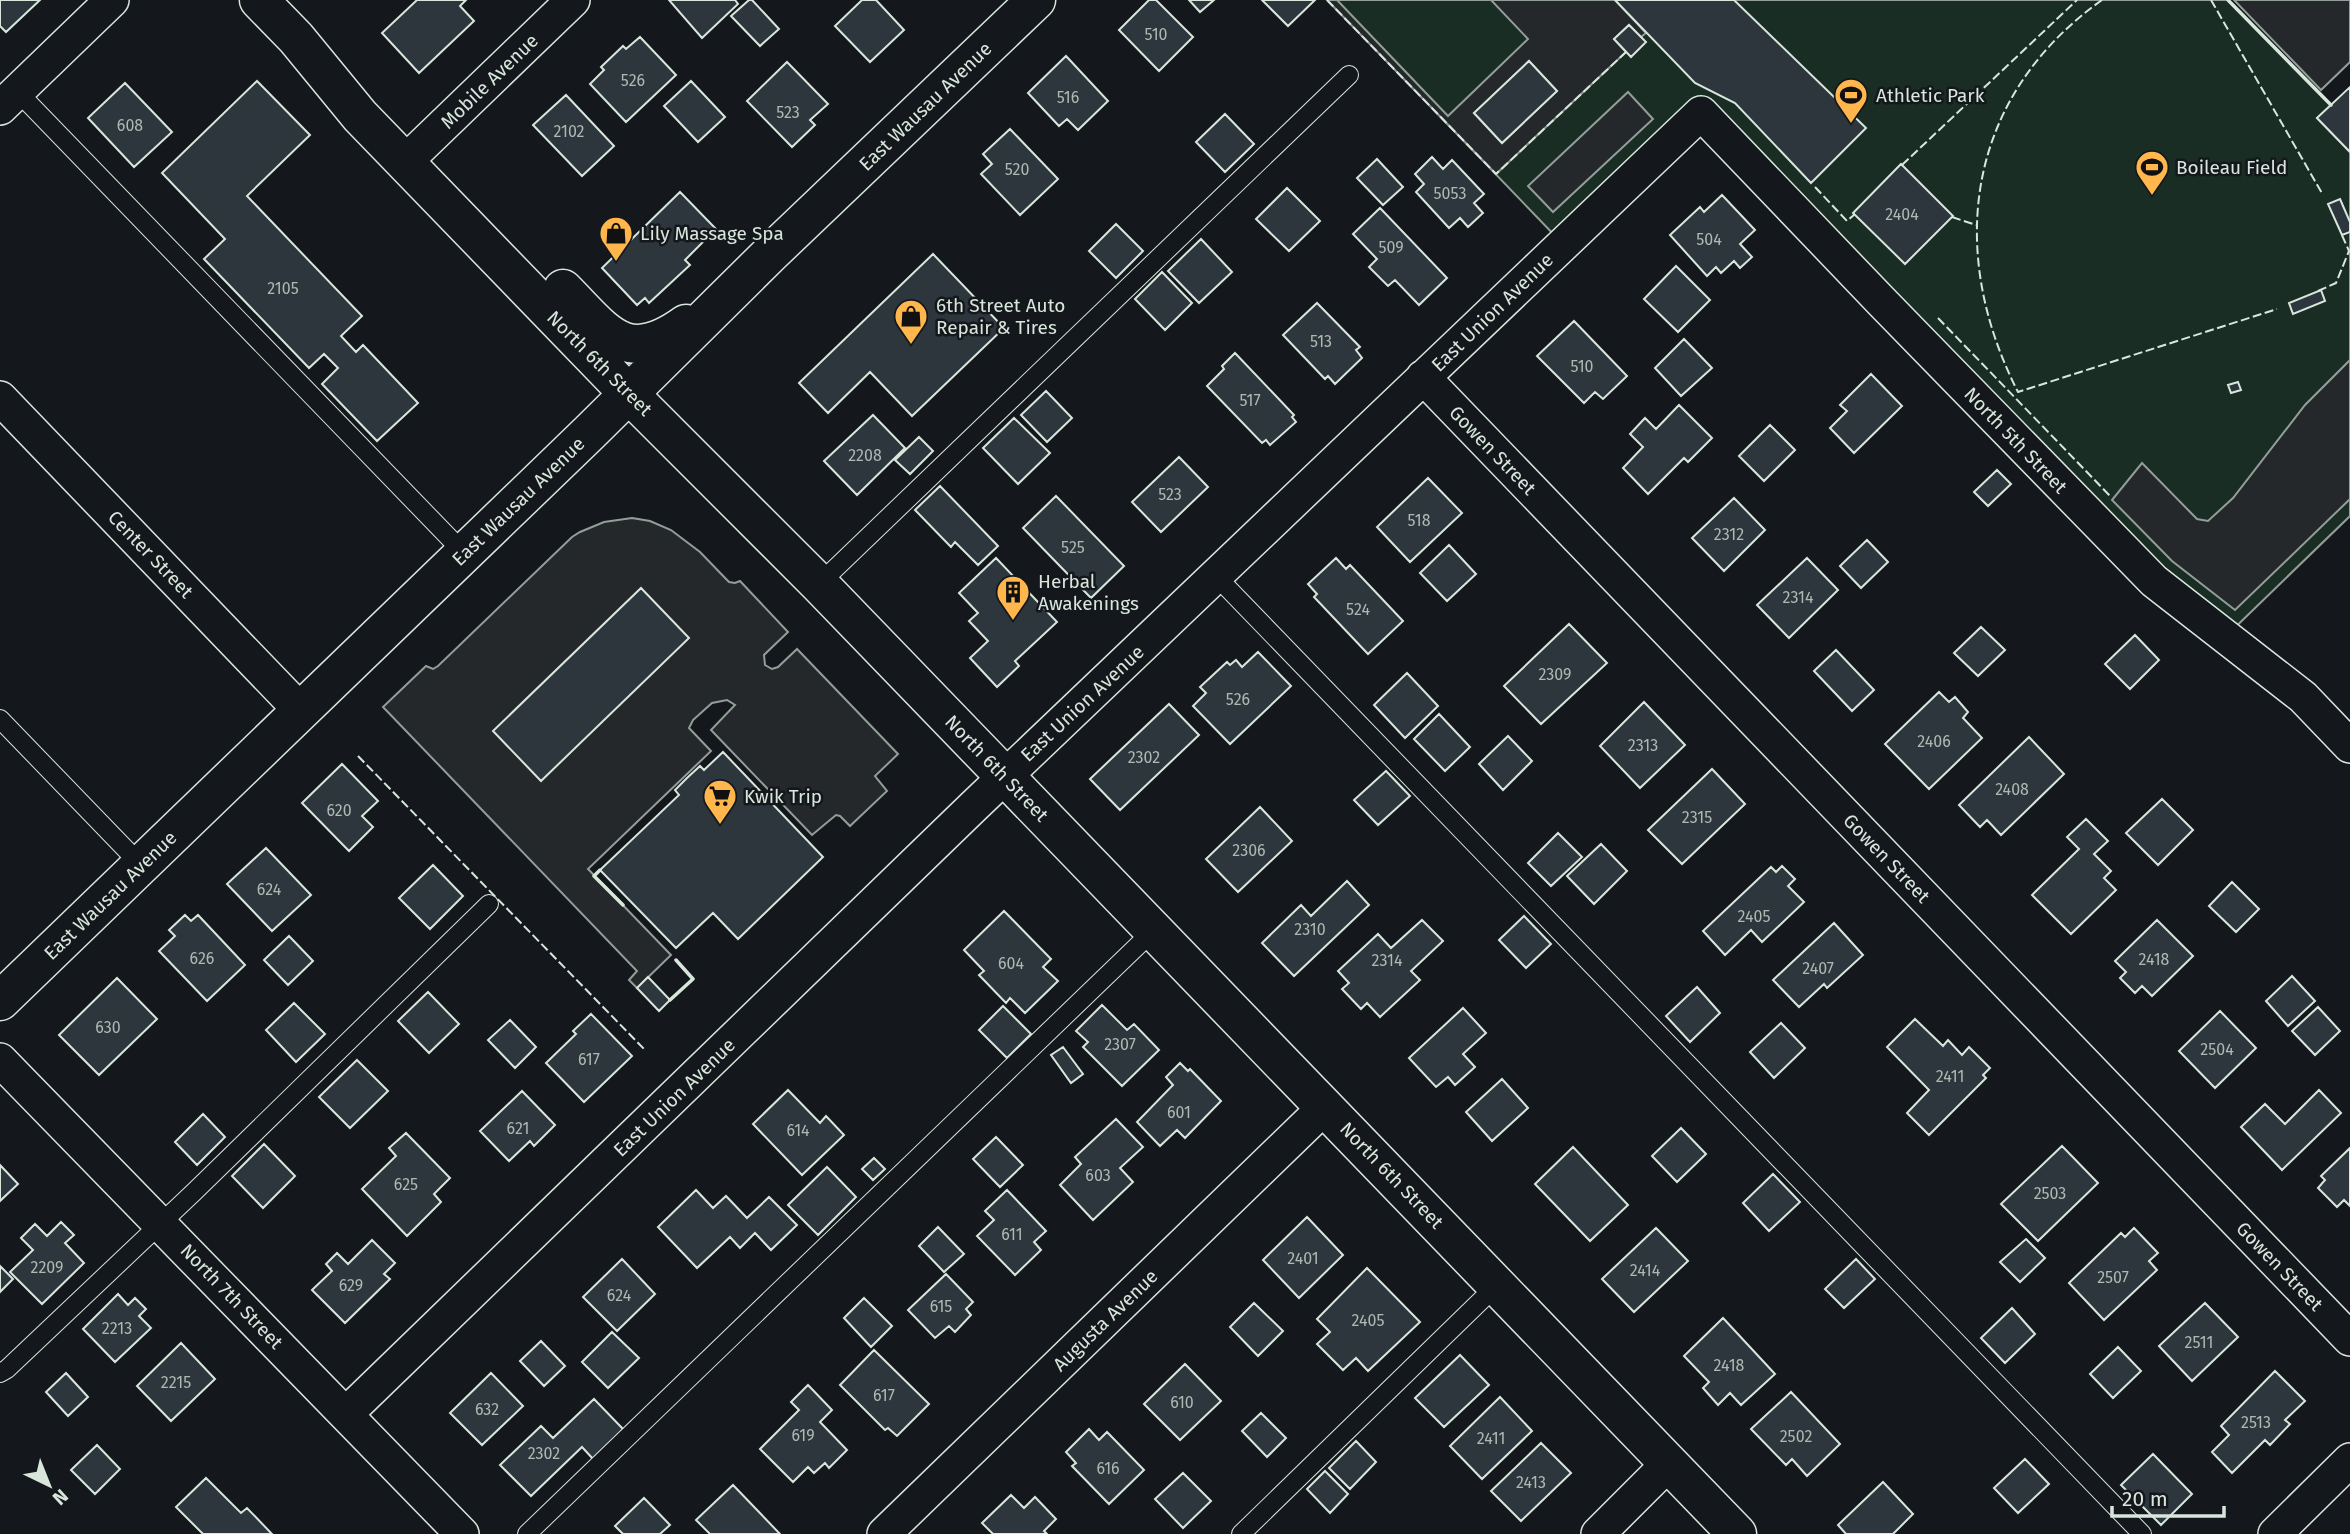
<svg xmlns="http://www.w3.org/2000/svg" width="2350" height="1534" font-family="'Fira Sans',sans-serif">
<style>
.green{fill:#1a2d24;stroke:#939e99;stroke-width:2}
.parking{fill:#24282b;stroke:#939e99;stroke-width:2;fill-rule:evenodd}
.building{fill:#2c363c;stroke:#d8e6dc;stroke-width:2}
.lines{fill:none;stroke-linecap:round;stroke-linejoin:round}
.service-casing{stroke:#d8e6dc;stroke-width:20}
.minor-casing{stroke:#d8e6dc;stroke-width:36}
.secondary-casing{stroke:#d8e6dc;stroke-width:41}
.primary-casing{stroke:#d8e6dc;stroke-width:41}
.service{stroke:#14181c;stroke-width:18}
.minor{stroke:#14181c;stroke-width:33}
.secondary{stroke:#14181c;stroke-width:38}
.primary{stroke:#14181c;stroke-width:38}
.fence{stroke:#d8e6dc;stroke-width:2;stroke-dasharray:9 3.5;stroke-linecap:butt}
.wall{stroke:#d8e6dc;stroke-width:3.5}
.labels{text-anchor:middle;stroke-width:5;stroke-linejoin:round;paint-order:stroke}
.number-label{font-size:16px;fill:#adbab4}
.street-label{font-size:19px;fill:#d8e6dc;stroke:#14181c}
.poi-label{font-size:19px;fill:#d8e6dc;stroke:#14181c;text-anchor:start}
</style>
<rect width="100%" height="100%" fill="#14181c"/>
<!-- green -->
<path class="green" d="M1328,0h900l103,105 -14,13 33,34v364l-128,124 -521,-533 -141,134z"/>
<!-- parking -->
<path class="parking" d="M1327,0h10l111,116 80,-77 -37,-39h124l31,33 -5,4 -12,-12 -15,14 12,13 -130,122zM1529,61l28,30 -55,52 -28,-30z
M2234,0h116v62l-29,28z
M1628,92l25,27 -100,93 -25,-26z
M2350,360v139l-115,111 -63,-49 -60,-61 30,-37 55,56 11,2 25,-23 72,-93z
M632,518l18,3 21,9 29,22 29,30 6,1 5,-2 48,51 -24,23 1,10 7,4 6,-2 19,-18 101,105 -23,22 12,15 -37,35 -10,-10 -4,-1 -24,20 -101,-105 24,-25 -8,-5 -15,3 -19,17 -4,8 22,23 -123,118 83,86 -34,33 -8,-8 8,-9 -254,-264 43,-41 7,3 5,-3 134,-129 8,-5 24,-10z"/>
<!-- building -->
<path class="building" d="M0,0h40l-34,32 -6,-6z
M417,0h49l-6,6 14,15 -55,52 -37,-40z
M669,0h66l3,4 -36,34z
M749,0h3l27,29 -19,17 -29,-30z
M862,0h14l28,30 -34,32 -35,-36z
M1149,0h7l37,37 -34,34 -40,-41z
M1189,0h25l-14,12z
M1262,0h53l-27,26z
M1615,0h119l132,128 -55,55 -76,-80 -40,-20z
M1629,25l17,17 -15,15 -17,-18z
M640,37l36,38 -50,47 -36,-38 14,-14 -3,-3 22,-21 3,3z
M1066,56l42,45 -30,29 -11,-11 -8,7 -31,-33z
M1529,61l28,30 -55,52 -28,-30z
M787,62l41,42 -18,16 5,5 -23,22 -45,-46z
M257,81l53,54 -63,61 115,120 -21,20 15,16 7,-7 55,58 -41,38 -55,-57 16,-16 -14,-14 -15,14 -105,-109 21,-20 -63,-66z
M691,81l34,36 -27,25 -34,-36z
M125,83l47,49 -38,35 -46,-49z
M2350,87v65l-33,-34z
M566,95l48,51 -32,30 -49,-51z
M1225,114l29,30 -29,28 -29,-30z
M1010,129l48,50 -38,36 -39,-41 11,-10 -9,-10z
M1432,157l11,12 9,-9 32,34 -10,9 9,10 -15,14 -8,-9 -11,10 -33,-36 8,-8 -9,-10z
M1377,159l26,28 -20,18 -26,-27z
M1901,164l52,52 -48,48 -52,-51z
M1287,188l33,33 -31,30 -33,-32z
M680,192l36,37 -31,31 5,5 -41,38 -4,-5 -8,7 -35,-37z
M1722,195l33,35 -15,14 12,13 -12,11 -6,-7 -13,12 -5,-6 -9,9 -37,-41 30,-28 4,5z
M2340,199l10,23v10l-8,3 -14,-31z
M1380,208l67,70 -28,27 -24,-25 -7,6 -19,-19 8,-8 -24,-25z
M1116,224l27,27 -27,27 -27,-27z
M1201,239l31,33 -33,31 -31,-32z
M933,254l71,74 -92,88 -42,-44 -42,41 -29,-30z
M1676,266l34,34 -32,32 -34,-33z
M1162,272l30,31 -27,27 -30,-31z
M2321,290l4,11 -32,13 -4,-11z
M1317,303l43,44 -4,3 6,8 -27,26 -7,-8 -3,3 -42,-44z
M1574,321l53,55 -24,23 -8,-7 -11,11 -47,-47z
M1684,339l28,29 -31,28 -26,-28z
M1235,353l59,62 -2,2 4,5 -26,23 -4,-5 -4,3 -55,-57 17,-17 -2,-3z
M1871,374l31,32 -48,47 -24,-25 17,-17 -7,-6z
M2238,382l3,8 -10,3 -3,-8z
M1046,391l26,27 -25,24 -26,-27z
M1679,405l33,33 -24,24 -4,-4 -36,36 -25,-26 20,-21 -13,-13 15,-16 11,11z
M873,415l32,33 -48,47 -33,-34z
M1014,418l36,35 -32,31 -35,-36z
M1770,425l25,25 -31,31 -25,-25z
M919,437l14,14 -23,23 -15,-14z
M1179,457l29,30 -47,45 -29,-30z
M1997,470l14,14 -23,22 -14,-14z
M1428,478l34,35 -52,49 -33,-35z
M940,486l58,60 -20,19 -23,-23 -4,5 -36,-37z
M1056,496l68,70 -33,32 -68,-70z
M1734,498l31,32 -41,41 -32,-33z
M1867,540l21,22 -27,26 -21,-22z
M1449,545l27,29 -29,27 -27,-28z
M996,558l61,64 -42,39 4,5 -22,21 -27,-29 18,-17 -19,-20 9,-8 -19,-20z
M1336,558l10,11 4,-4 53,56 -35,33 -54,-57 3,-3 -9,-10z
M1807,558l31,32 -49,48 -32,-33z
M641,588l48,50 -148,143 -48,-50z
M1569,624l38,39 -66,61 -37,-38z
M1981,627l24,23 -27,26 -24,-23z
M2135,635l24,25 -29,29 -25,-25z
M1836,650l38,40 -22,21 -38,-40z
M1258,652l33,34 -61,58 -37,-38 13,-13 -6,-6 27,-25 3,3 6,-5 6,7z
M1407,673l31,33 -33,32 -31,-33z
M1939,692l10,10 6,-5 13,15 -5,6 19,20 -53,51 -44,-45z
M1644,702l41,43 -45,43 -40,-42z
M1169,704l30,31 -79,75 -30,-31z
M1439,714l31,33 -25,24 -31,-32z
M1508,736l24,25 -29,29 -24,-26z
M2029,737l35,37 -63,61 -14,-15 -7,7 -21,-22z
M723,752l100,105 -85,82 -25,-26 -37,35 -76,-78 79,-75 -4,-5 12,-12 13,-12 4,4z
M342,764l36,37 -16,15 11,11 -24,24 -47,-48z
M1712,769l33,35 -63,60 -34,-34z
M1386,771l24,25 -32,29 -24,-25z
M2162,799l31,31 -35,35 -32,-32z
M1260,807l32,34 -54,51 -32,-33z
M2086,819l22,22 -14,13 17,17 -7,7 12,12 -45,44 -39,-39 47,-46 -12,-12z
M1558,833l24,24 -31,29 -23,-23z
M1601,844l26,27 -33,33 -27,-28z
M266,848l45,47 -39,36 -45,-47z
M433,865l30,31 -33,33 -31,-31z
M1782,866l13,13 -7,7 16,16 -42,40 -11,-12 -26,25 -22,-24 68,-64 5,5z
M1347,881l22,24 -75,71 -32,-33 39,-38 10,11z
M2232,882l27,27 -23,23 -27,-26z
M1004,911l47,48 -8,8 15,14 -33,32 -15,-15 -4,5 -27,-28 5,-4 -20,-21z
M185,915l6,6 7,-6 47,50 -38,36 -48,-50 16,-15 -6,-6z
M1524,916l27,28 -25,24 -27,-28z
M1422,920l21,21 -32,30 9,9 -40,37 -13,-14 -6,6 -19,-20 7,-6 -11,-12 40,-37 13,14z
M2157,920l36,36 -41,40 -10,-10 -7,7 -15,-15 6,-6 -11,-11z
M1834,923l29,32 -36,33 -3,-4 -25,23 -26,-27z
M289,936l24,25 -25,24 -24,-25z
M2292,976l23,25 -27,25 -22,-25z
M648,977l22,23 -11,11 -22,-23z
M117,978l40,41 -58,56 -40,-40z
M1697,987l23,26 -30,29 -24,-26z
M428,992l31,32 -30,29 -31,-32z
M294,1003l31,31 -29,28 -30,-32z
M1102,1005l25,25 7,-6 25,26 -37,36 -39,-39 5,-5 -12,-11z
M1003,1006l28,28 -24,24 -28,-28z
M2318,1007l22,24 -25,24 -23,-24z
M1463,1008l23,25 -23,21 12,13 -20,18 -7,-8 -12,10 -27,-29z
M2220,1011l36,37 -41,40 -36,-37z
M591,1014l41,42 -48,46 -38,-39 30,-29 -3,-3z
M1915,1019l28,27 5,-6 14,15 7,-8 21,21 -7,7 3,3 -57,57 -22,-22 22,-23 -42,-43z
M510,1020l26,27 -21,21 -27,-28z
M1781,1023l24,25 -31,30 -24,-26z
M1063,1047l20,27 -12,9 -20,-28z
M357,1060l31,31 -38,37 -31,-31z
M1180,1063l8,8 2,-2 31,32 -36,37 -8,-8 -17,16 -23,-24 36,-37 -7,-8z
M1502,1079l26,29 -36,33 -26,-29z
M788,1090l32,33 6,-7 18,19 -42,40 -49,-51z
M2319,1090l22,23 -59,57 -41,-43 24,-23 20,20z
M522,1091l33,34 -21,21 -4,-5 -21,20 -29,-30z
M203,1114l22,23 -28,28 -22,-23z
M1116,1119l27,28 -23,21 13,14 -40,38 -33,-35 21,-21 -6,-7z
M1681,1128l25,26 -29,28 -25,-26z
M406,1133l44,45 -16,16 7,8 -34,34 -45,-47 34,-33 -7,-8z
M996,1137l27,28 -23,22 -27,-28z
M264,1144l31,32 -32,32 -31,-32z
M2062,1146l36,37 -60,58 -37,-37z
M1573,1147l55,58 -38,36 -55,-57z
M2350,1148v58l-6,-6 -7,7 -19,-19 7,-8 -4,-4z
M874,1158l11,11 -12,11 -11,-11z
M0,1165l18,19 -18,17z
M827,1167l29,30 -38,38 -30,-30z
M1773,1174l27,28 -31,29 -26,-28z
M696,1190l17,18 13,-12 21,22 22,-21 28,28 -26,25 -16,-17 -15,15 -10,-11 -33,31 -39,-41z
M1007,1190l39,41 -12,11 7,8 -26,25 -38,-39 17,-16 -9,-9z
M1307,1217l36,38 -44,43 -36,-38z
M61,1222l13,13 -9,8 19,20 -42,41 -32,-32 23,-22 -12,-12 14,-14 12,12z
M938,1227l26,27 -20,18 -25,-26z
M1656,1228l32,33 -54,51 -32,-33z
M2134,1228l24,25 -9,8 8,9 -53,50 -35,-37 52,-50 4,4z
M2026,1239l19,19 -25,24 -20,-20z
M372,1240l23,23 -11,11 6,5 -45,44 -33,-33 20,-19 -6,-7 11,-11 11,11z
M622,1259l33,35 -38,37 -34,-34z
M1856,1259l19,20 -31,29 -19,-19z
M0,1266l13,13 -13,13z
M1367,1268l53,54 -52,49 -12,-13 -13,12 -26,-26 13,-12 -13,-13z
M946,1274l27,28 -7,7 5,6 -16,17 -6,-6 -14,12 -27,-28z
M118,1294l10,11 7,-7 11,11 -7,7 12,12 -36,34 -32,-33z
M864,1298l28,28 -21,21 -27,-29z
M1254,1303l29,28 -25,25 -28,-29z
M2205,1303l33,34 -46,44 -33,-35z
M2012,1308l23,26 -30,29 -24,-25z
M1723,1318l52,56 -34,31 -11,-12 -12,12 -15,-17 6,-6 -25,-26z
M612,1332l27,26 -31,30 -26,-26z
M541,1341l24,25 -21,20 -24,-25z
M181,1343l34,36 -44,42 -34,-35z
M2118,1347l23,24 -28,27 -23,-24z
M874,1350l55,54 -32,32 -9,-8 -3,2 -45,-45z
M1460,1355l29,30 -45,42 -29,-29z
M1185,1364l36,37 -41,39 -36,-36z
M2275,1371l30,30 -20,19 5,4 -20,21 -5,-5 -33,33 -20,-21 17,-17 -8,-9z
M66,1373l22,24 -20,19 -22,-24z
M491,1373l32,33 -41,39 -32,-32z
M808,1385l24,25 -12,12 27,28 -18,18 -4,-5 -11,10 -6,-6 -15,15 -33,-33 39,-39 -8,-8z
M1791,1392l49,52 -33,32 -15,-17 -6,6 -35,-36z
M1500,1397l32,34 -50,48 -32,-33z
M594,1399l30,31 -30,30 -12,-13 -51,49 -31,-31 41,-39 12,12z
M1261,1413l25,25 -19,19 -25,-26z
M1089,1429l10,11 8,-8 37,38 -35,34 -37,-38 4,-3 -10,-11z
M1356,1441l20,21 -26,27 -21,-21z
M1541,1443l30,30 -50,48 -30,-30z
M97,1445l23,24 -25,25 -24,-24z
M2153,1454l39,40 -31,31 -40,-40z
M2025,1459l24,25 -31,29 -24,-25z
M1325,1471l23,23 -18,19 -23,-24z
M1183,1473l28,28 -28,27 -28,-29z
M206,1478l35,35 6,-5 25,26h-69l-27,-27z
M1883,1482l30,32 -20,20h-47l-8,-9z
M733,1485l47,49h-70l-14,-14z
M1011,1495l13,13 11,-11 21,22 -12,12 3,3h-54l-11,-11z
M644,1498l26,27 -10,9h-37l-8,-8z"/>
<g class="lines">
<defs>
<path id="service" d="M17,91l447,462
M1216,576l926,958
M819,584l530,-509
M0,719l141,146
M0,1373l7,-4 187,-177 295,-288
M527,1534l627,-604
M1241,1534l256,-249"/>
<path id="minor" d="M0,108l112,-108
M405,162l168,-162
M1423,377l927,962
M0,398l301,313
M0,1060l462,474
M346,1414l628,-608 727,-693 181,189 272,279 149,116 47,49
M884,1534l442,-428
M1598,1534l71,-71
M2275,1534l75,-74"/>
<path id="secondary" d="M629,394l190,190 918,950"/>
<path id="primary" d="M259,0l37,38 64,78 269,278
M563,289c43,43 62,79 123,35
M0,1001l589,-568 182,-180 265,-253"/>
</defs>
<!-- service casing -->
<use href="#service" class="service-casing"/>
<!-- minor casing -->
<use href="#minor" class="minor-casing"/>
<!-- secondary casing -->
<use href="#secondary" class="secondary-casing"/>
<!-- primary casing -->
<use href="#primary" class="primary-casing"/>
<!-- service -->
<use href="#service" class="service"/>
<!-- minor -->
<use href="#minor" class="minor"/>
<!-- secondary -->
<use href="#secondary" class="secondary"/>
<!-- primary -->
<use href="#primary" class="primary"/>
<!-- fence -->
<path class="fence" d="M1327,0l169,174 130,-122
M2102,0c-135,96 -157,249 -84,392l259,-83
M2211,0l112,195
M2228,0l103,105
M1902,165l175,-165
M1815,187l32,34 8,-7
M1952,217l24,8
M2318,291l18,-8 13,-32 -8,-18
M1938,318l173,179
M358,756l287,294"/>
<!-- wall -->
<path class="wall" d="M2228,0l103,105
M600,870l-6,6 29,29
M670,1000l23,-21 -17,-19"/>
</g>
<!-- icons -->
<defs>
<symbol id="stadium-pin" viewBox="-11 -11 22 30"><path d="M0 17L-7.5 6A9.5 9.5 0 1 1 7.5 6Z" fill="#ffb74d" stroke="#14181c"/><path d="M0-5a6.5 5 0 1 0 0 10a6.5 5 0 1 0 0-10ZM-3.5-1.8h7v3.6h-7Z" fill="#111"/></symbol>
<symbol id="shop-pin" viewBox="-11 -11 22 30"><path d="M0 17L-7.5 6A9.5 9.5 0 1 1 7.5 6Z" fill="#ffb74d" stroke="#14181c"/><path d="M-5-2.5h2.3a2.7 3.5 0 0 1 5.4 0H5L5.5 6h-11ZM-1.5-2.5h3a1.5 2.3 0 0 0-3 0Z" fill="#111"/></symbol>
<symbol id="building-pin" viewBox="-11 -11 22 30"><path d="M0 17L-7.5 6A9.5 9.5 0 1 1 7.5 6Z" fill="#ffb74d" stroke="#14181c"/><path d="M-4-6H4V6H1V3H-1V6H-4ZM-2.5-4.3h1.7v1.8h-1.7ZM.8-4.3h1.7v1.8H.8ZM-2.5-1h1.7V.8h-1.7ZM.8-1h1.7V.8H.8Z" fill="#111"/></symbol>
<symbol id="supermarket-pin" viewBox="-11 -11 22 30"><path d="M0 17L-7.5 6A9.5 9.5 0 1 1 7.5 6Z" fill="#ffb74d" stroke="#14181c"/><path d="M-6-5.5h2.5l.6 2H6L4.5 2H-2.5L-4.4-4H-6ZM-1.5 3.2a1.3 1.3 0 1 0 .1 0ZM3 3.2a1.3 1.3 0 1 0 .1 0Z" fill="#111"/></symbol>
</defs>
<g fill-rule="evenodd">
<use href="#stadium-pin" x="1832" y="76" width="38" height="52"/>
<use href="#stadium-pin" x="2133" y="148" width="38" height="52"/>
<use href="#shop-pin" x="597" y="214" width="38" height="52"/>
<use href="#shop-pin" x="892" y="297" width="38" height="52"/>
<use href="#building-pin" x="994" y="573" width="38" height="52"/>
<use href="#supermarket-pin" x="701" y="777" width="38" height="52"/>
</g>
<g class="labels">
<!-- number labels -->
<g class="number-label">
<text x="1156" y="40">510</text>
<text x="633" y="86">526</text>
<text x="1068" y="103">516</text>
<text x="788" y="118">523</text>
<text x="130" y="131">608</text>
<text x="569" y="137">2102</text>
<text x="1017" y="175">520</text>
<text x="1450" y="199">5053</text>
<text x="1902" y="220">2404</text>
<text x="1709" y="245">504</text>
<text x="1391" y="253">509</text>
<text x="283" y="294">2105</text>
<text x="1321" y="347">513</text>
<text x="1582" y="372">510</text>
<text x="1250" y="406">517</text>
<text x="865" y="461">2208</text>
<text x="1170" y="500">523</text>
<text x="1419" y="526">518</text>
<text x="1729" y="540">2312</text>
<text x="1073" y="553">525</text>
<text x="1798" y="603">2314</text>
<text x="1358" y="615">524</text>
<text x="1555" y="680">2309</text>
<text x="1238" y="705">526</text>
<text x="1934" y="747">2406</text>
<text x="1643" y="751">2313</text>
<text x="1144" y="763">2302</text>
<text x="2012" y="795">2408</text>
<text x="339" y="816">620</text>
<text x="1697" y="823">2315</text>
<text x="1249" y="856">2306</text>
<text x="269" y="895">624</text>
<text x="1754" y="922">2405</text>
<text x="1310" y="935">2310</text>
<text x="202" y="964">626</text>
<text x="2154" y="965">2418</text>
<text x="1387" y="966">2314</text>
<text x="1011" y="969">604</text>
<text x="1818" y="974">2407</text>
<text x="108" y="1033">630</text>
<text x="1120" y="1050">2307</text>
<text x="2217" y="1055">2504</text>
<text x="589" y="1065">617</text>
<text x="1950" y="1082">2411</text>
<text x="1179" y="1118">601</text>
<text x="518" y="1134">621</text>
<text x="798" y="1136">614</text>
<text x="1098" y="1181">603</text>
<text x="406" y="1190">625</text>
<text x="2050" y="1199">2503</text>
<text x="1012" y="1240">611</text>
<text x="1303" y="1264">2401</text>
<text x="47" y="1273">2209</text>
<text x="1645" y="1276">2414</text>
<text x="2113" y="1283">2507</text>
<text x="351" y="1291">629</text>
<text x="619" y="1301">624</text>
<text x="941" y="1312">615</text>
<text x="1368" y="1326">2405</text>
<text x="117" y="1334">2213</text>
<text x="2199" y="1348">2511</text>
<text x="1729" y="1371">2418</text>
<text x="176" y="1388">2215</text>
<text x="884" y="1401">617</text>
<text x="1182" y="1408">610</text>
<text x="487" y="1415">632</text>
<text x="2256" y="1428">2513</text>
<text x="803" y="1441">619</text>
<text x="1796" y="1442">2502</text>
<text x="1491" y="1444">2411</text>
<text x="544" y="1459">2302</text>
<text x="1108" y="1474">616</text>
<text x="1531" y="1488">2413</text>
</g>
<!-- street labels -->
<g class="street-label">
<text transform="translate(489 81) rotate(-44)" y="7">Mobile Avenue</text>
<text transform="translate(925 106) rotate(-44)" y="7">East Wausau Avenue</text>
<text transform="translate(1492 312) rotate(-44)" y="7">East Union Avenue</text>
<text transform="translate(600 363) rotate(45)" y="7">North 6th Street</text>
<text transform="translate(2016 440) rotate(46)" y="7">North 5th Street</text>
<text transform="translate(1493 450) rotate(46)" y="7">Gowen Street</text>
<text transform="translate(518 501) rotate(-44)" y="7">East Wausau Avenue</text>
<text transform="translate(151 554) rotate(46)" y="7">Center Street</text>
<text transform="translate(1082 703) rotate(-43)" y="7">East Union Avenue</text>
<text transform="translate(997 768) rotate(46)" y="7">North 6th Street</text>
<text transform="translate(1887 858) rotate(46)" y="7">Gowen Street</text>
<text transform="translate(110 895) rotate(-44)" y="7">East Wausau Avenue</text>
<text transform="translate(674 1097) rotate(-44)" y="7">East Union Avenue</text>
<text transform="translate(1392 1175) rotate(46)" y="7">North 6th Street</text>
<text transform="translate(2280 1266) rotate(46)" y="7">Gowen Street</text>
<text transform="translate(232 1296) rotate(46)" y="7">North 7th Street</text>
<text transform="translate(1105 1320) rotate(-44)" y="7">Augusta Avenue</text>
</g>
<!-- poi labels -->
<g class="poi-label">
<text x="1876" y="102">Athletic Park</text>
<text x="2176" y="174">Boileau Field</text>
<text x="640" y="240">Lily Massage Spa</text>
<text x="936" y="312">6th Street Auto<tspan x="936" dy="22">Repair &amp; Tires</tspan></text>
<text x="1038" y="588">Herbal<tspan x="1038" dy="22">Awakenings</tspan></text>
<text x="744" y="803">Kwik Trip</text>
</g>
</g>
<!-- north arrow -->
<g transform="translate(49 1485) rotate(137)" stroke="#14181c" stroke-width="5" paint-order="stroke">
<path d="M0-5L12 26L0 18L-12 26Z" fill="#d8e6dc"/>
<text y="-10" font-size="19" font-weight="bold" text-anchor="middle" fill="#d8e6dc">N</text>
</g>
<!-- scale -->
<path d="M2112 1506v10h112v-10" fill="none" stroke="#d8e6dc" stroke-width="3.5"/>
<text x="2122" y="1506" font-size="21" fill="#d8e6dc" stroke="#14181c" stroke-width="5" paint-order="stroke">20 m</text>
</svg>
